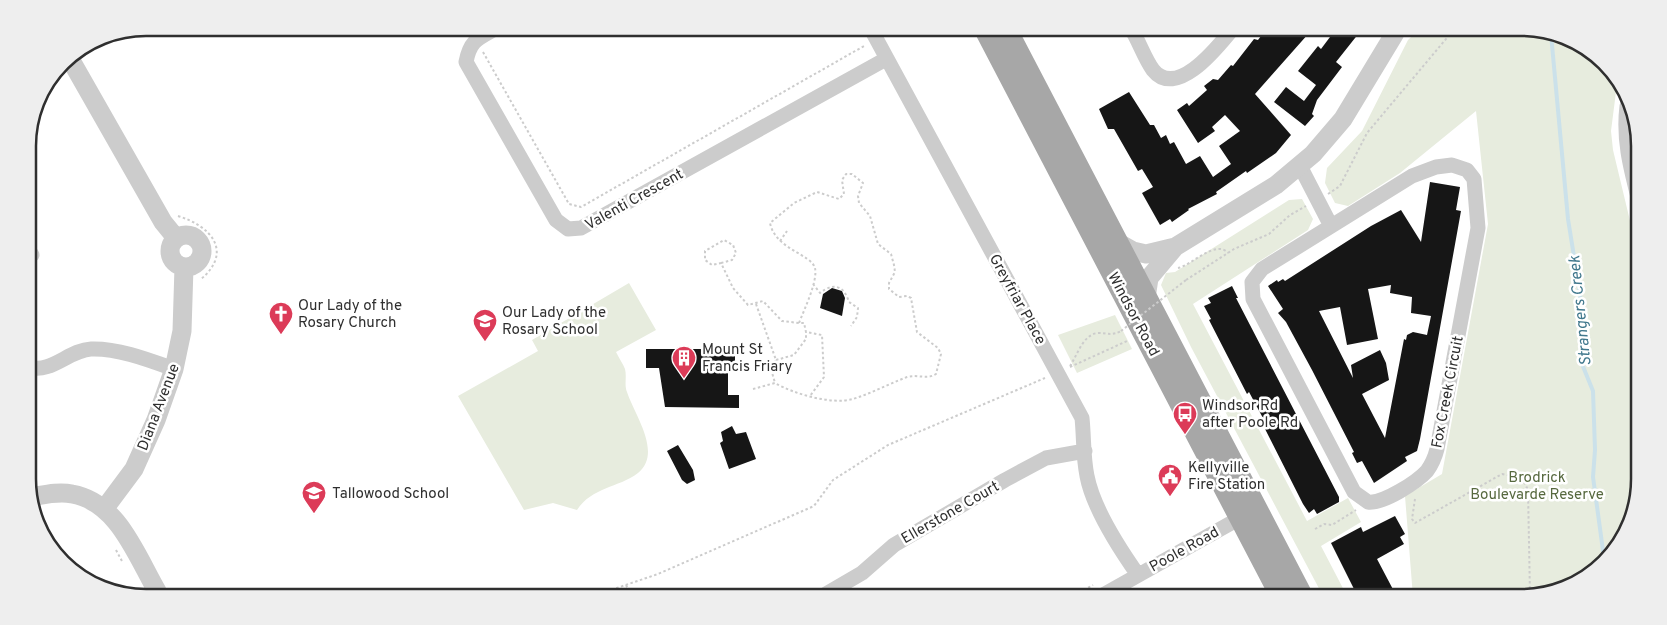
<svg xmlns="http://www.w3.org/2000/svg" width="1667" height="625" font-family="Overpass,sans-serif">
<style>
.green{fill:#e7ecde}
.lines{fill:none;stroke-linecap:round;stroke-linejoin:round}
.stream{stroke:#cbe1ea;stroke-width:4}
.building{fill:#161616;fill-rule:evenodd}
.path{stroke:#ccc;stroke-width:2;stroke-dasharray:2.5 2.5;stroke-linecap:butt}
.minor{stroke:#ccc;stroke-width:15}
.tertiary{stroke:#ccc;stroke-width:19}
.primary{stroke:#a7a7a7;stroke-width:22}
.path-bridge{stroke:#ccc;stroke-width:2;stroke-dasharray:2.5 2.5;stroke-linecap:butt}
.labels{text-anchor:middle;stroke-width:5;stroke-linejoin:round;paint-order:stroke}
.street-label{font-size:15px;fill:#2f2f2f;stroke:#fff}
.poi-label{font-size:15px;fill:#2f2f2f;stroke:#fff;text-anchor:start}
.park-label{font-size:15px;fill:#57693f;stroke:#fff}
.water-label{font-size:16px;font-style:italic;fill:#41788d;stroke:#fff}
.rim{fill:none;stroke:#2f2f2f;stroke-width:2.5}
</style>
<rect width="100%" height="100%" fill="#fff"/>
<!-- green -->
<path class="green" d="M1415,33l143,1 52,34 7,16 -6,47 2,19 24,100 -4,266 -40,57 -65,24h-115l-8,-101 37,-22 46,-250 -12,-113 -76,62 -52,33 -13,-3 -10,-20 2,-15 35,-37 46,-91z
M1302,199l11,20 -5,11 -115,74 114,217 41,-23 13,24 -40,24 26,50h-24l-132,-249 -30,-62 5,-12 9,-1 114,-72z
M629,283l27,47 -40,22c3,6 7,12 9,17 2,8 -1,16 2,23 7,22 36,61 11,81 -20,15 -46,14 -61,37l-24,-7 -29,7 -66,-114 80,-45 -6,-11z
M1115,315l17,34 -55,24 -19,-38z"/>
<g class="lines">
<!-- stream -->
<path class="stream" d="M1551,34l17,185 12,75 2,70 11,27 2,59 -2,27 11,81"/>
</g>
<!-- building -->
<path class="building" d="M1264,32l45,1 -54,61 36,41 -15,18 -29,20 -1,-2 -30,21 1,2 -29,15 1,1 -17,12 -2,-3 -10,6 -18,-32 11,-6 -11,-18 -4,2 -24,-42h-6l-9,-20 30,-17 21,33h4l7,13 5,-3 4,9 4,-2 12,22 14,-8 13,21 18,-13 -12,-18 21,-15 -15,-16 -13,12 3,4 -17,12 -21,-33 10,-7 2,3 18,-16 -3,-4 9,-7 5,1 13,-15 2,1 21,-27 4,1z
M1333,33h26l-23,29 6,5 -25,33 -5,14 2,2 -9,10 -31,-24 12,-15 18,14 12,-16 -18,-14 20,-25 3,3z
M1430,182l30,5 -4,23 5,1 -41,228 -3,12 -12,6 2,4 -33,22 -12,-22 -5,2 -5,-10 2,-1 -42,-82 -26,-48 -8,-9 5,-4 -15,-23 9,-6 1,2 5,-3 2,2 86,-55 30,-16 20,32zM1391,285l-1,8 22,4 -1,16 20,3 -4,19 -14,-3 -6,3 -1,5 -2,-1 -19,99 -23,-44 27,-14 -3,-17 -6,-13 -29,15 2,13 -34,-67 21,-4 7,38 31,-6 -10,-50z
M1232,286l6,12h-2l103,199v5l-22,12 -3,-5 -5,4 -6,-9 -42,-83 3,-1 -15,-28 -2,2 -38,-74 2,-1 -7,-13 7,-3 -3,-5z
M832,288l10,3 3,7 -3,18 -22,-8 3,-14z
M646,349h89v22h-7v24h11v13l-74,-1 -6,-39h-13z
M732,426l4,8 10,-2 10,27 -27,10 -9,-26 3,-2 -2,-9z
M678,445l15,25 2,10 -8,4 -5,-4 -15,-29z
M1395,516l10,18 -5,3 4,7 -27,15 20,38h-39l-27,-54 30,-16 2,5z"/>
<g class="lines">
<!-- path -->
<path class="path" d="M483,52l86,152 12,3 283,-161
M1328,194l12,-8 3,-6 24,-47 84,-100
M178,216c33,10 56,36 22,64
M780,241l7,-10
M721,263l11,-3 4,-7 -3,-8 -9,-5 -19,11v9l7,5 9,-2 12,25 15,17 15,-4 19,20 17,2
M1178,268c14,-3 38,-29 50,-15
M1186,280l48,-31 35,-15 21,-19 16,-9
M813,284l7,9c14,-11 24,-7 29,9l9,6 -1,9 -6,9
M756,304l20,56 -5,9 4,14
M776,360l18,-5 12,-16v-7
M1070,366c7,-10 13,-32 28,-33 9,0 14,3 23,-2
M1070,367l57,-26
M753,389l22,-6c19,11 57,22 78,16 19,-6 36,-15 54,-22 11,-3 20,3 29,-3l5,-20 -3,-6 -21,-16 -6,-34 -4,-2 -8,1 -10,-8v-6l6,-11 -1,-7 -3,-11 -13,-10 -8,-28 -11,-13 -1,-7 5,-13 -11,-9h-6l-4,6 2,14 -5,5 -22,-7 -23,11 -24,20c5,26 41,31 45,45 3,13 -11,42 -16,55h5l2,9 16,3 2,42 -14,19
M1415,499l-3,20 3,4 87,-49 20,4 6,12 2,106
M1315,529l9,-5 8,1 24,-15
M116,550l7,13
M626,585l4,8
M602,593l56,-19 156,-68 19,-26 55,-35 157,-67
M1075,595l18,-10"/>
<!-- minor -->
<path class="minor" d="M495,29c-18,10 -25,12 -29,33l90,158 12,9 13,-1 305,-169
M872,31l210,387c2,19 1,39 5,58 6,32 32,72 51,99
M1133,32c7,12 12,27 20,38 23,29 63,-21 77,-38
M1627,106c-4,32 3,60 11,91
M1452,165l15,5 7,9 4,49 -41,221c-2,8 -5,15 -10,22 -10,11 -44,33 -59,31l-14,-10 -101,-193 -1,-17 10,-13 150,-93 24,-9z
M1300,166l31,60
M28,249l4,6
M29,367c22,7 40,-17 62,-18 27,-1 58,11 83,20
M826,594l36,-21 32,-28 111,-65 41,-22 39,-7
M1103,595l137,-77"/>
<!-- tertiary -->
<path class="tertiary" d="M69,57l94,165 13,16
M170 251a16 16 0 1 1 32 0a16 16 0 1 1-32 0Z
M1117,242l16,9 13,3 29,-7 101,-62 37,-31 30,-35 52,-86
M1146,298l3,-20 26,-31
M30,497c13,-2 28,-6 42,-3 46,8 64,61 85,97
M105,508l29,-39 22,-49 18,-51 8,-38 2,-64"/>
<!-- primary -->
<path class="primary" d="M986,31l295,565
M1007,31l295,565"/>
<!-- path-bridge -->
<path class="path-bridge" d="M1121,331l65,-51"/>
</g>
<!-- icons -->
<defs>
<symbol id="church-pin" viewBox="-11 -11 22 30"><path d="M0 17L-7.5 6A9.5 9.5 0 1 1 7.5 6Z" fill="#dc3b58" stroke="#fff"/><path d="M-1.2-6h2.4v3.5h3.3v2.4h-3.3V6h-2.4V-.1h-3.3v-2.4h3.3Z" fill="#fff"/></symbol>
<symbol id="school-pin" viewBox="-11 -11 22 30"><path d="M0 17L-7.5 6A9.5 9.5 0 1 1 7.5 6Z" fill="#dc3b58" stroke="#fff"/><path d="M0-5L7-2L0 1L-7-2ZM-4 1L0 2.5L4 1V4Q0 6-4 4Z" fill="#fff"/></symbol>
<symbol id="building-pin" viewBox="-11 -11 22 30"><path d="M0 17L-7.5 6A9.5 9.5 0 1 1 7.5 6Z" fill="#dc3b58" stroke="#fff"/><path d="M-4-6H4V6H1V3H-1V6H-4ZM-2.5-4.3h1.7v1.8h-1.7ZM.8-4.3h1.7v1.8H.8ZM-2.5-1h1.7V.8h-1.7ZM.8-1h1.7V.8H.8Z" fill="#fff"/></symbol>
<symbol id="bus-pin" viewBox="-11 -11 22 30"><path d="M0 17L-7.5 6A9.5 9.5 0 1 1 7.5 6Z" fill="#dc3b58" stroke="#fff"/><path d="M-5-6H5V4H4V6H2V4H-2V6H-4V4H-5ZM-3.5-4V0h7V-4ZM-3.5 1.2v1.5H-2V1.2ZM2 1.2v1.5H3.5V1.2Z" fill="#fff"/></symbol>
<symbol id="civic-pin" viewBox="-11 -11 22 30"><path d="M0 17L-7.5 6A9.5 9.5 0 1 1 7.5 6Z" fill="#dc3b58" stroke="#fff"/><path d="M-.6-6.5H3V-4.5H.6V-3L4-1V1h2V6H-6V1h2V-1L-.6-3ZM-1.2 2.5V6h2.4V2.5Z" fill="#fff"/></symbol>
</defs>
<g fill-rule="evenodd">
<use href="#church-pin" x="267" y="300" width="28" height="38"/>
<use href="#school-pin" x="471" y="307" width="28" height="38"/>
<use href="#building-pin" x="670" y="344" width="28" height="38"/>
<use href="#bus-pin" x="1171" y="400" width="28" height="38"/>
<use href="#civic-pin" x="1156" y="462" width="28" height="38"/>
<use href="#school-pin" x="300" y="479" width="28" height="38"/>
</g>
<g class="labels">
<!-- street labels -->
<g class="street-label">
<text transform="translate(634 199) rotate(-29)" y="5">Valenti Crescent</text>
<text transform="translate(1018 299) rotate(61)" y="5">Greyfriar Place</text>
<text transform="translate(1134 314) rotate(62)" y="5">Windsor Road</text>
<text transform="translate(1447 392) rotate(-79)" y="5">Fox Creek Circuit</text>
<text transform="translate(158 407) rotate(-69)" y="5">Diana Avenue</text>
<text transform="translate(950 512) rotate(-30)" y="5">Ellerstone Court</text>
<text transform="translate(1184 549) rotate(-29)" y="5">Poole Road</text>
</g>
<!-- poi labels -->
<g class="poi-label">
<text x="298" y="310">Our Lady of the<tspan x="298" dy="17">Rosary Church</tspan></text>
<text x="502" y="317">Our Lady of the<tspan x="502" dy="17">Rosary School</tspan></text>
<text x="702" y="354">Mount St<tspan x="702" dy="17">Francis Friary</tspan></text>
<text x="1202" y="410">Windsor Rd<tspan x="1202" dy="17">after Poole Rd</tspan></text>
<text x="1188" y="472">Kellyville<tspan x="1188" dy="17">Fire Station</tspan></text>
<text x="332" y="498">Tallowood School</text>
</g>
<!-- park labels -->
<g class="park-label">
<text x="1537" y="482">Brodrick<tspan x="1537" dy="17">Boulevarde Reserve</tspan></text>
</g>
<!-- water labels -->
<g class="water-label">
<text transform="translate(1579 311) rotate(-96)" y="6">Strangers Creek</text>
</g>
</g>
<!-- crop -->
<path d="M0 0H1667V625H0ZM146 36H1521A110 110 0 0 1 1631 146V479A110 110 0 0 1 1521 589H146A110 110 0 0 1 36 479V146A110 110 0 0 1 146 36Z" fill="#eee" fill-rule="evenodd"/>
<path class="rim" d="M146 36H1521A110 110 0 0 1 1631 146V479A110 110 0 0 1 1521 589H146A110 110 0 0 1 36 479V146A110 110 0 0 1 146 36Z"/>
</svg>
